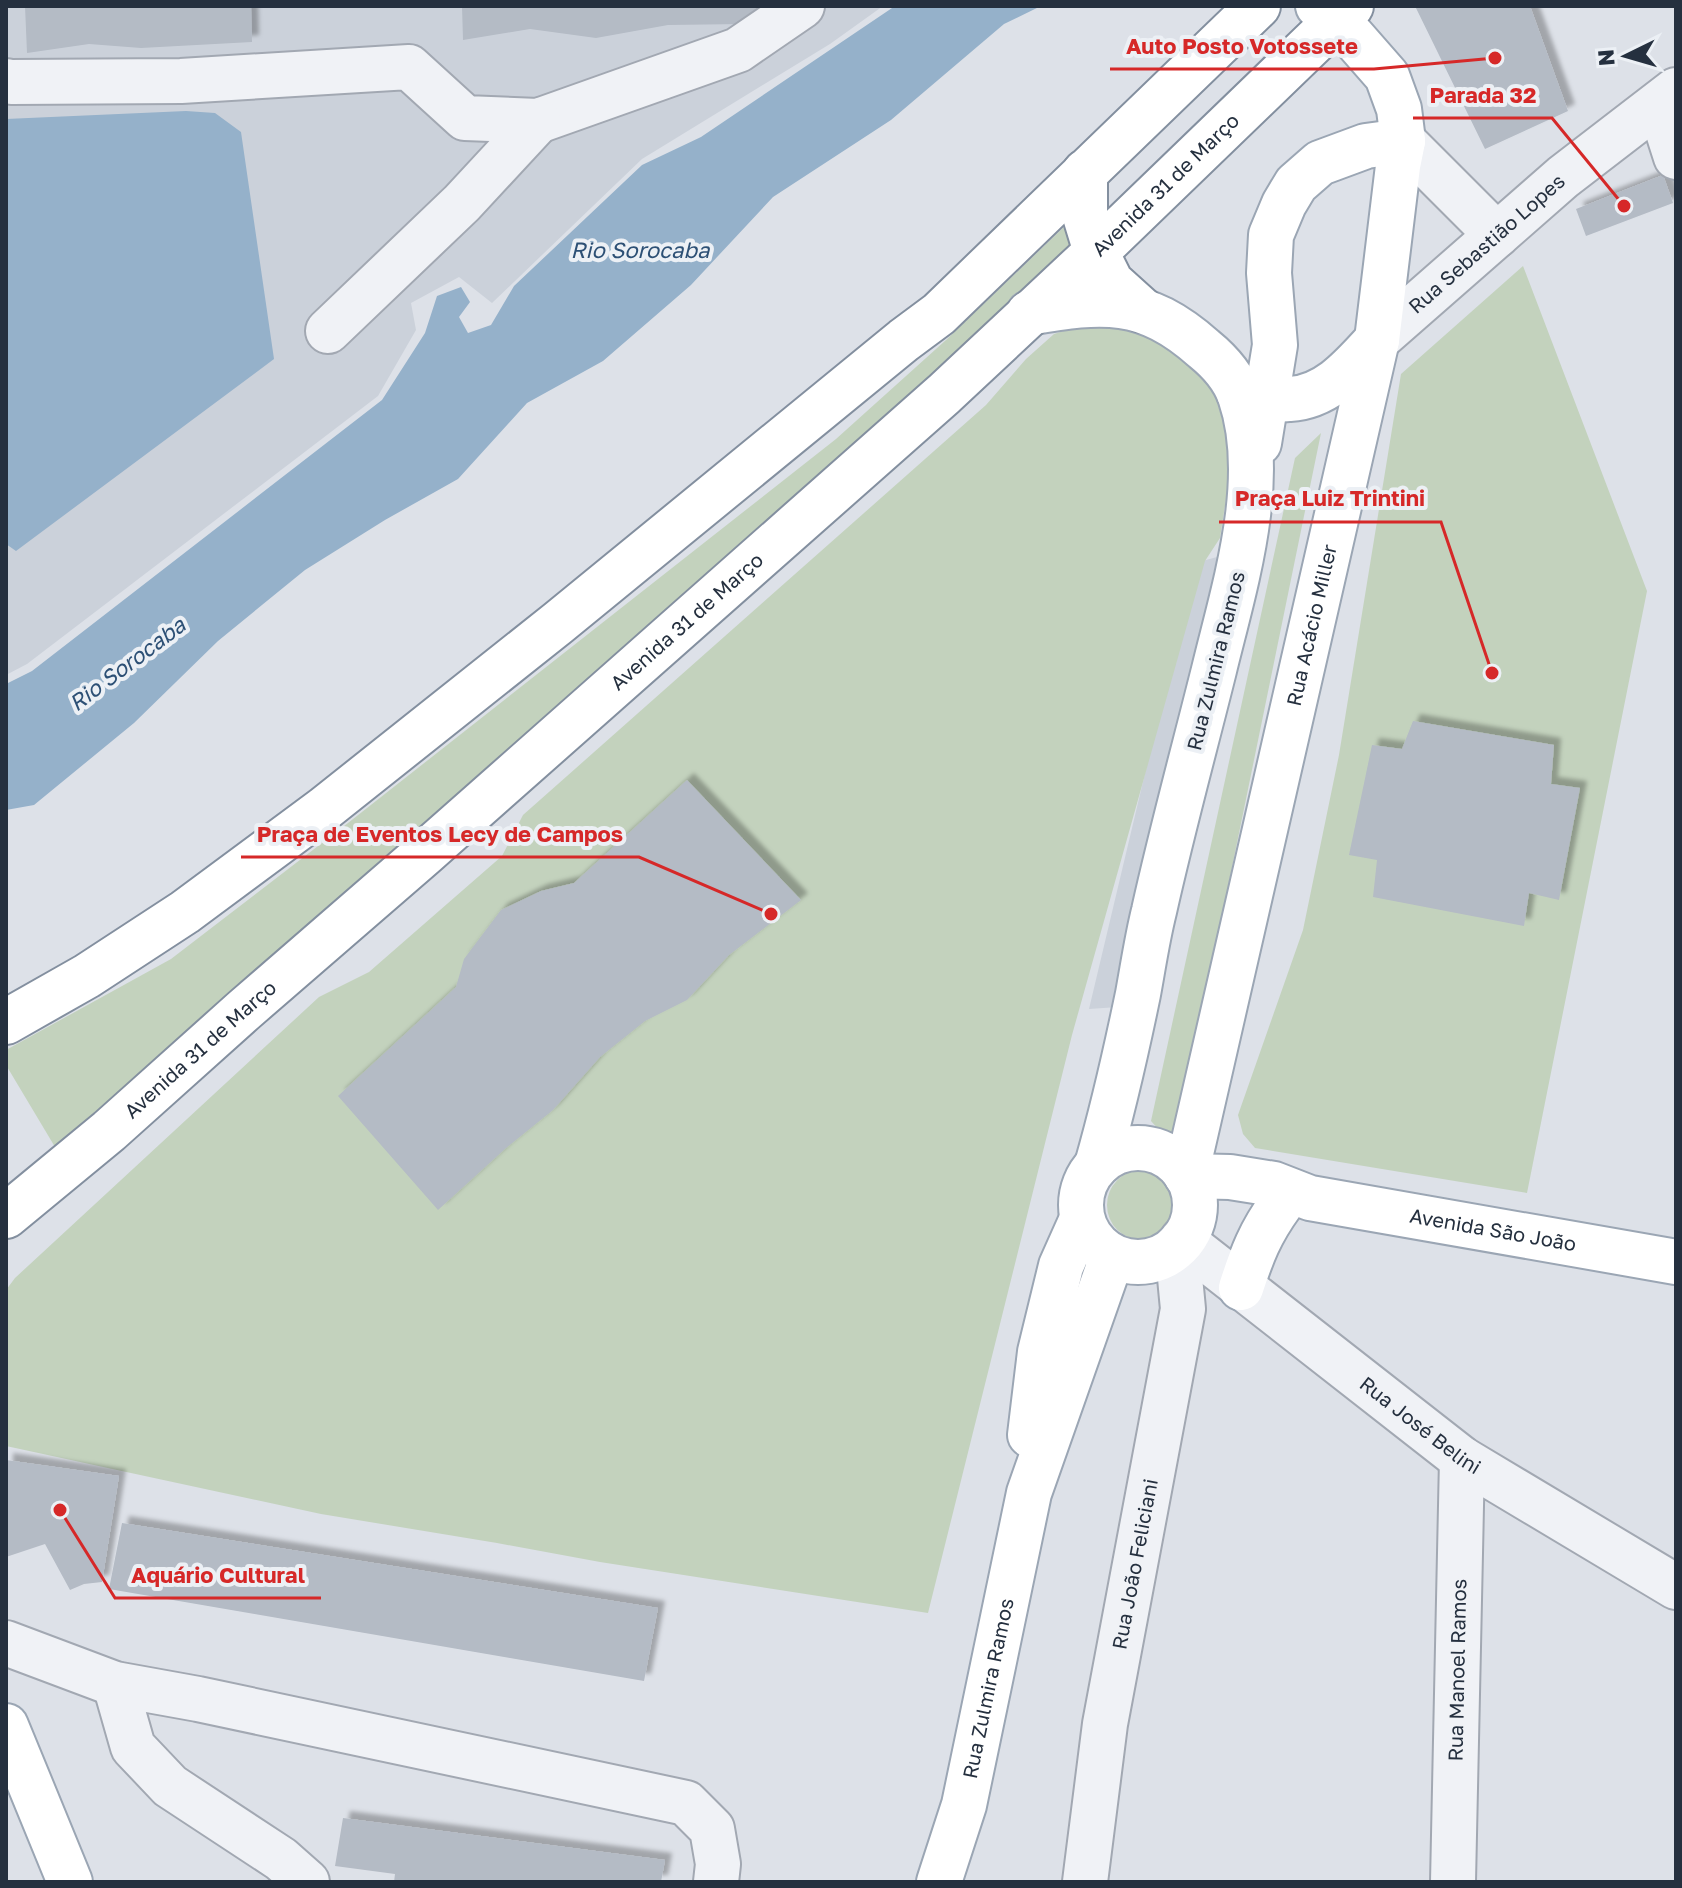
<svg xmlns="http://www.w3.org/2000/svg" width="1682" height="1888" font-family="'Golos Text',sans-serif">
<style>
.built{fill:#cbd1da}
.green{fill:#c3d2bd}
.water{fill:#95b1ca}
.building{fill:#b4bbc5;filter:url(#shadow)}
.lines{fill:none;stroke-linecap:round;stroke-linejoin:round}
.minor-casing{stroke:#a2a8b2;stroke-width:48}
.major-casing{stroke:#9ba6b4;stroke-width:48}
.highway-casing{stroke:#838f9f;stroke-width:48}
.minor{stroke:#f0f2f6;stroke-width:44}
.major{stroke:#fff;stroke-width:44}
.highway{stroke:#fff;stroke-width:44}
.labels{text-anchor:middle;stroke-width:8;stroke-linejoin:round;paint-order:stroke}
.street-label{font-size:20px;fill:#25303f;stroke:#ecf0f5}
.water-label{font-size:22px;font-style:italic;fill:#2d5075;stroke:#ecf0f5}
.leader{fill:none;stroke:#d62828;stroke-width:3}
.callout-dot{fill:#d62828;stroke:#ecf0f5;stroke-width:3}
.callout-label{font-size:22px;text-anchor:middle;font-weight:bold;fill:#d62828;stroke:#ecf0f5;stroke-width:8;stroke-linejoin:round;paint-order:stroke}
</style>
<defs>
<filter id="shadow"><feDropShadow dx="7" dy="-7" stdDeviation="2" flood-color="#0004"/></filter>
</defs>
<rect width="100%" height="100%" fill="#dde1e8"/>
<!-- built -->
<path class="built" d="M6,6h877l-53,38 -188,115 -150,144 -33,-26 -48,26 5,27 -38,66 -351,268 -21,11z
M1217,557l-99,450 -29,2 106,-446z"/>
<!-- green -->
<path class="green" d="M1066,225l12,26 -1023,896 -49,-82v-15l165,-91 177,-136 488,-384 110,-99z
M1523,266l124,325 -120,602 -272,-45 -12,-14 -5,-19 65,-185 36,-175 62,-381z
M1082,325l71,7 35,25 27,38 8,26 12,20 -15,97 -15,23 -133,474 -144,578 -328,-51 -103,-19 -176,-29 -315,-68v-156l9,-12 304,-281 50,-25 133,-116 21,-41 463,-410 40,-46 28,-25z
M1321,433l-142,693 -9,16 -19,-21 144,-663z
M1107 1205a35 35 0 1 1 70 0a35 35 0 1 1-70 0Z"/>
<!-- water -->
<path class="water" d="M895,6h146l-37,18 -113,96 -118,77 -82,88 -88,76 -76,42 -69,76 -73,41 -80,50 -87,71 -84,82 -100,82 -28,5v-126l26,-13 350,-271 43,-67 12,-37 24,-9 9,15 -11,15 9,16 23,-8 23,-39 128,-121 59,-28z
M186,111l29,2 26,19 33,227 -258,192 -10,-7v-425z"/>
<!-- building -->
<path class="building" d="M25,6h226l1,36 -111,6 -52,-4 -62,9z
M462,6h307l-25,18 -76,1 -72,13 -66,-9 -67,11z
M1415,6h115l38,105 -83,38z
M1663,175l10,28 -87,33 -10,-27z
M1413,721l141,24 -3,39 29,4 -21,112 -30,-7 -5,33 -151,-29 4,-37 -28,-5 23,-110 30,4z
M687,780l114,120 -72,55 -42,45 -42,21 -45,36 -47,53 -47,38 -68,62 -100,-114 118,-109 8,-28 37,-49 40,-19 33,-8z
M6,1460l113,16 -17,106 -18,2 -14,6 -25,-46 -39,13z
M122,1523l536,85 -14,73 -535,-92z
M343,1818l322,42 -4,22h-267l1,-8 -60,-8z"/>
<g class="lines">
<defs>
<g id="minor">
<path d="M6,81l5,1 170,-1 228,-14 56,51 73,3 200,-71 64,-44"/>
<path d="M1659,104l17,53"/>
<path d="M1403,141l94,94"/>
<path d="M328,331l134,-128 76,-82"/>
<path id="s1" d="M1377,340l186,-163 113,-87"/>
<path id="s2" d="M1182,1240l280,219 214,128"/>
<path d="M6,1643l109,41 83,15 488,104 26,26 6,35 -2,18"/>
<path d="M115,1684l18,63 37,39 111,73 26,23"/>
<path id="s3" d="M1085,1882l20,-158 78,-415 -6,-63"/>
<path id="s4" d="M1453,1882l9,-423"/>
</g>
<g id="major">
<path d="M1029,313c74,-13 115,-17 175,36 16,13 29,27 36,47 29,84 -6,191 -26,274 -20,80 -42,160 -60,241 -7,28 -11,56 -16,83 -12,58 -25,115 -41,171"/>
<path d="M1239,393c16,3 34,8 51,6 38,-2 63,-33 87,-59"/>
<path d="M1259,443l16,-98 -6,-72 2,-38 13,-31 12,-20 24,-21 46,-17 37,-5"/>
<circle cx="1138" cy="1205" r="57"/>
<path id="s5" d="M1186,1175l191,-835 21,-174 5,-25 -4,-32 -12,-33 -49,-56 -20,-14"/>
<path id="s6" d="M1187,1176l43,1 44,7 36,14 366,64"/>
<path d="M1241,1288c11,-34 19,-55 40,-84"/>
<path d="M1030,1435l10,-83 21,-86 21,-47"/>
<path d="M6,1726l64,156"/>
<path id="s7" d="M939,1882l25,-77 65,-312 83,-236"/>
</g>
<g id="highway">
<path d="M1085,172v44l11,36 15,30 31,28"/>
<path d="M6,1022l81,-46 98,-64 139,-103 234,-186 346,-283 35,-26 319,-308"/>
<path id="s8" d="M6,1216l103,-85 135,-121 180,-156 520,-460 152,-142 255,-246"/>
</g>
</defs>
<!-- minor casing -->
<use href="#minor" class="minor-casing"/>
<!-- major casing -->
<use href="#major" class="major-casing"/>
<!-- highway casing -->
<use href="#highway" class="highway-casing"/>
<!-- minor -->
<use href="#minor" class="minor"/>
<!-- major -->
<use href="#major" class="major"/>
<!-- highway -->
<use href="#highway" class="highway"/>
</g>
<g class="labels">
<!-- street labels -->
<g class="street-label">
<text dy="7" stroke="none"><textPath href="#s8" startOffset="1552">Avenida 31 de Março</textPath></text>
<text dy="7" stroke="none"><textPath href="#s1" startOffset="146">Rua Sebastião Lopes</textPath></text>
<text dy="7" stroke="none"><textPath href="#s8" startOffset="904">Avenida 31 de Março</textPath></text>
<text dy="7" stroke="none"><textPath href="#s5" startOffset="564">Rua Acácio Miller</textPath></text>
<text transform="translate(1216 661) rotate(-76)" y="7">Rua Zulmira Ramos</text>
<text dy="7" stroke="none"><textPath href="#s8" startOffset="256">Avenida 31 de Março</textPath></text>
<text dy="7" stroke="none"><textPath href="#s6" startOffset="312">Avenida São João</textPath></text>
<text dy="7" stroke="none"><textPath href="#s2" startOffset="302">Rua José Belini</textPath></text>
<text dy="7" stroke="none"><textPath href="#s3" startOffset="322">Rua João Feliciani</textPath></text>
<text dy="7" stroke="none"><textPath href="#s4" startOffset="212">Rua Manoel Ramos</textPath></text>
<text dy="7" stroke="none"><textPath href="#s7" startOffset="200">Rua Zulmira Ramos</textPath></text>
</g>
<!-- water labels -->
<g class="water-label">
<text x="640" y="258">Rio Sorocaba</text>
<text transform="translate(127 664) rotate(-37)" y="8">Rio Sorocaba</text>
</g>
</g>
<!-- callouts -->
<path class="leader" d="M1495 58L1374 69H1110M1624 206L1552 118H1413M1492 673L1441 522H1219M771 914L639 857H241M60 1510L115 1598H321"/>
<g class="callout-dot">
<circle cx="1495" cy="58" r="8"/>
<circle cx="1624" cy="206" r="8"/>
<circle cx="1492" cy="673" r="8"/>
<circle cx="771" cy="914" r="8"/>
<circle cx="60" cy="1510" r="8"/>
</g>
<g class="callout-label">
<text x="1242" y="54">Auto Posto Votossete</text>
<text x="1483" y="103">Parada 32</text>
<text x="1330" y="506">Praça Luiz Trintini</text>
<text x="440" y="842">Praça de Eventos Lecy de Campos</text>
<text x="218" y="1583">Aquário Cultural</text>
</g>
<!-- border -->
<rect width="1682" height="1888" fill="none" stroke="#25303f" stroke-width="16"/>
<!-- north arrow -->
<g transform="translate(1626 56) rotate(265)" stroke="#ecf0f5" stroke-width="6" paint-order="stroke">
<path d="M0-6L14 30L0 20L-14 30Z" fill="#25303f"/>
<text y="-12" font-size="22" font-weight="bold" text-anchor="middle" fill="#25303f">N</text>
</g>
</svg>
